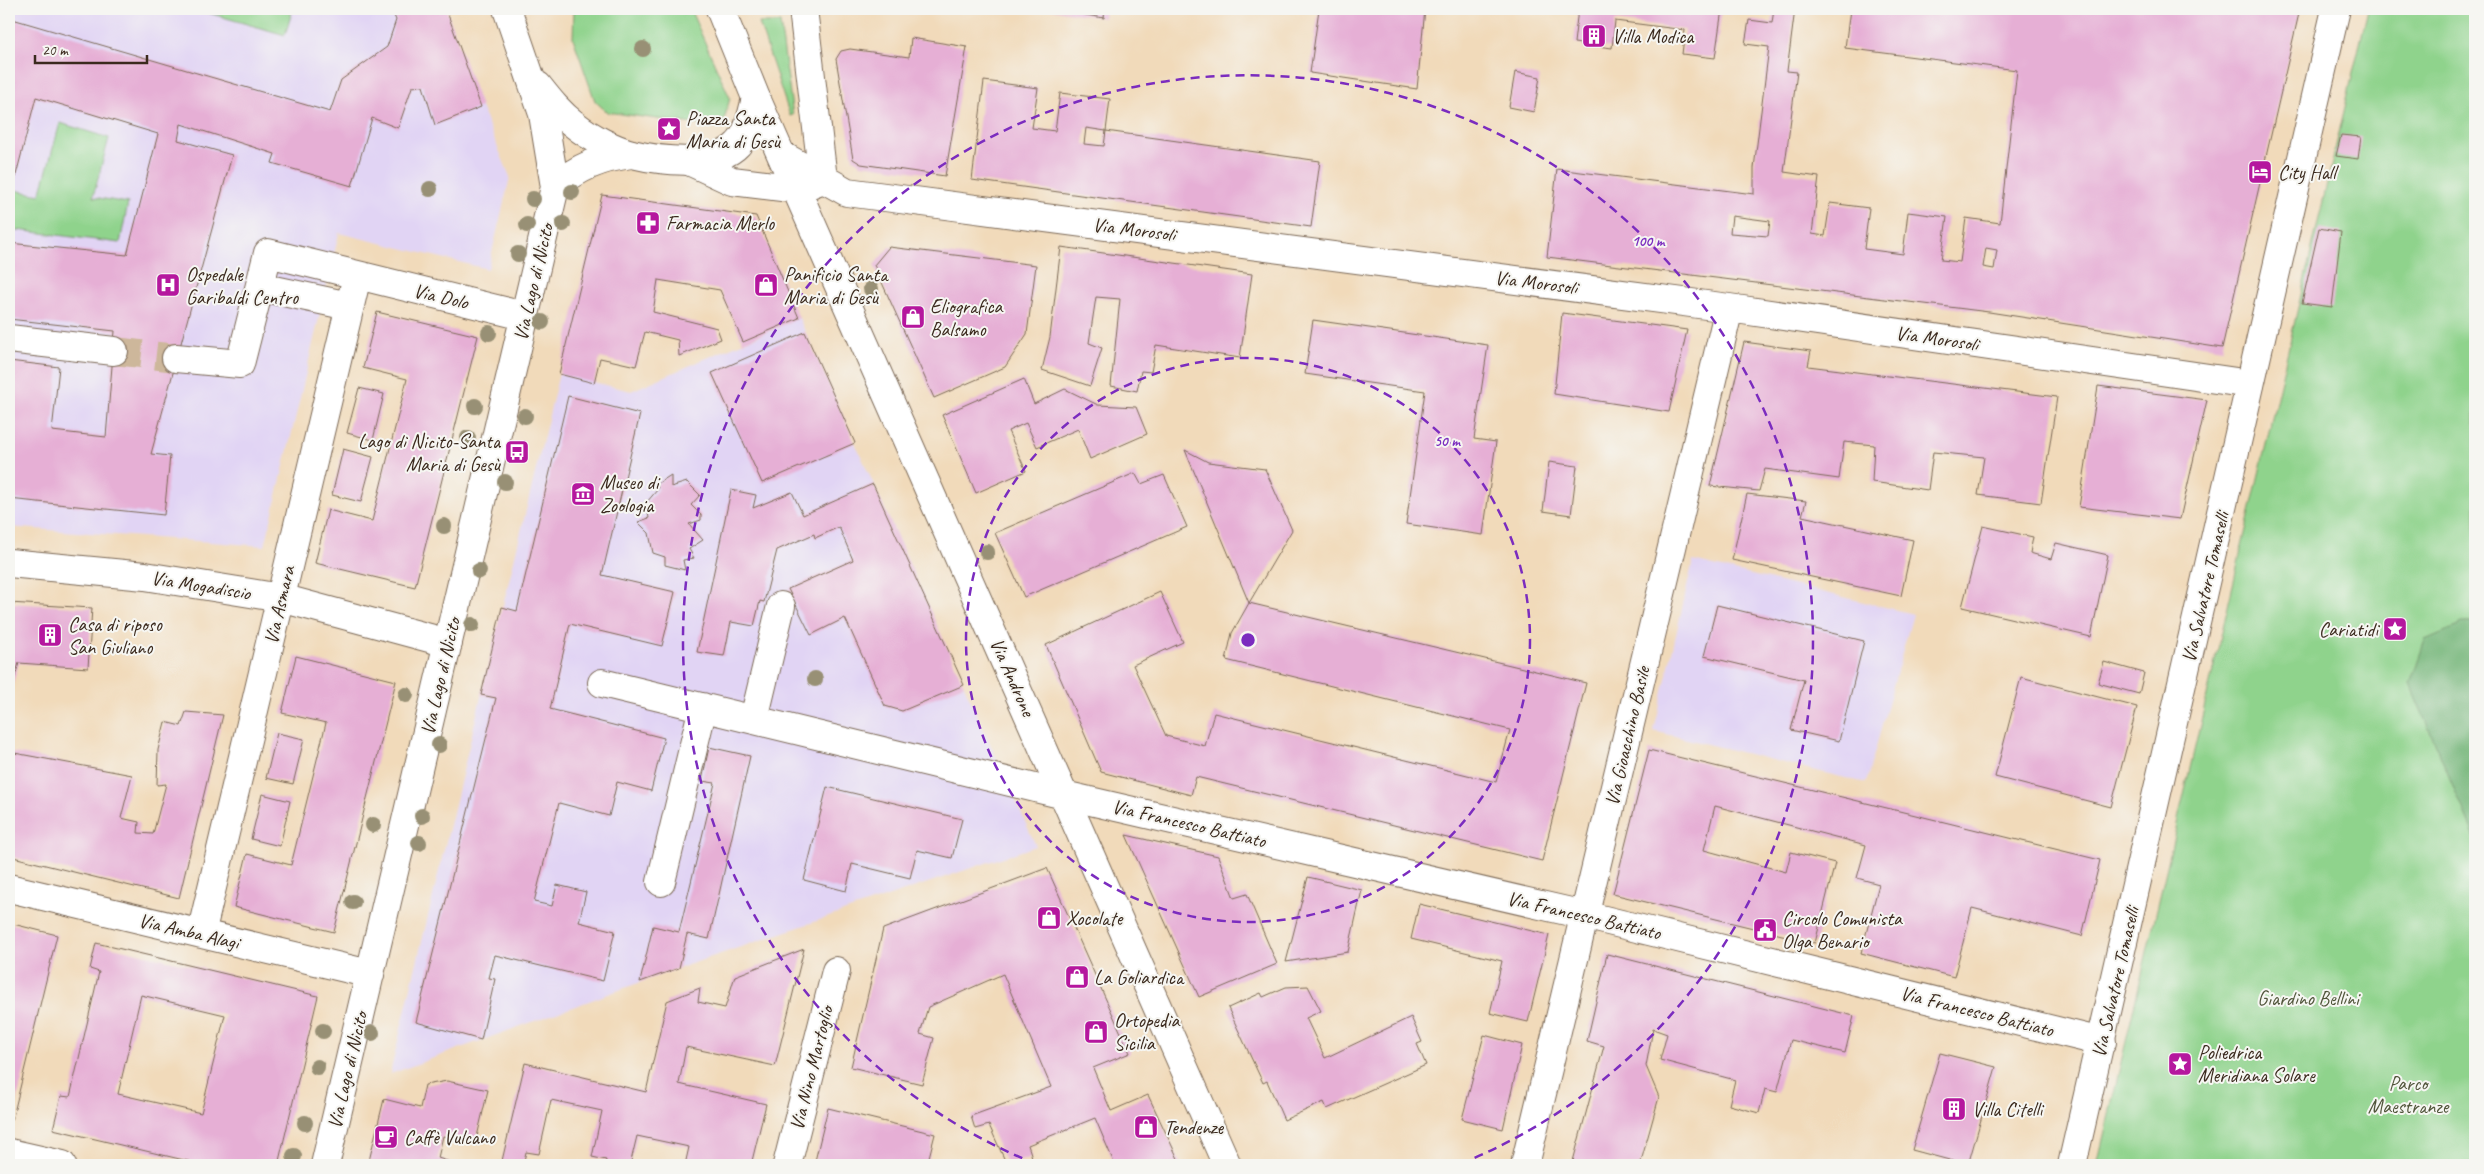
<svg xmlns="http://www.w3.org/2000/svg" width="2484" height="1174" font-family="Caveat,sans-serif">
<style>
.built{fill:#e1d4f4}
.green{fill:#8fd38c;stroke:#657e55}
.forest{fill:#73b578;stroke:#57704b}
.building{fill:#e6afd5;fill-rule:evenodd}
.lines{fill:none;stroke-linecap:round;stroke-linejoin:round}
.minor-tunnel{stroke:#cdb79b;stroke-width:28;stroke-dasharray:28 14;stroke-linecap:butt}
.minor-casing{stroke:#7b6855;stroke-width:30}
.major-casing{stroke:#7b6855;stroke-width:30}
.minor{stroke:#fff;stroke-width:28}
.major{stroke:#fff;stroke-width:28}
.tree{fill:#989074}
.ring{fill:none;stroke:#7b2cbf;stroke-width:2.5;stroke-dasharray:9 6}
.labels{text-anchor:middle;stroke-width:4;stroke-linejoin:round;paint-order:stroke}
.poi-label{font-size:20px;fill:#3b2a1e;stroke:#f6f6f2;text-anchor:start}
.street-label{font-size:20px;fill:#3b2a1e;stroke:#f6f6f2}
.park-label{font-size:20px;fill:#50543a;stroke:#f6f6f2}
.centre{fill:#7b2cbf;stroke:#f6f6f2;stroke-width:2.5}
.ring-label{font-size:15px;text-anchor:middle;font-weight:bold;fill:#7b2cbf;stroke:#f6f6f2;stroke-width:4;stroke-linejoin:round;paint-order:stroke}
</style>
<rect width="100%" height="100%" fill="#f6f6f2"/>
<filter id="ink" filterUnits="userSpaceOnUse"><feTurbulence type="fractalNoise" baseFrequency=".02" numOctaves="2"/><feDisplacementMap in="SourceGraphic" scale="10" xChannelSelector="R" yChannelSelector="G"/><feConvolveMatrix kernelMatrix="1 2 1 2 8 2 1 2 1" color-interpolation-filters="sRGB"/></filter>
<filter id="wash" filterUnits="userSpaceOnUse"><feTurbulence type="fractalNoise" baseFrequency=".0096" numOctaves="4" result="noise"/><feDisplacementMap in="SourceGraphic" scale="20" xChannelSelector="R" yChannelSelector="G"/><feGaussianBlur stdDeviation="1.12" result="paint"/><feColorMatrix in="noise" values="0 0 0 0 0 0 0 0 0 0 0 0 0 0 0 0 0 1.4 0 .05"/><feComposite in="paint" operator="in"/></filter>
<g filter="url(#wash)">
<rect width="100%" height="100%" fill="#f1daba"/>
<!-- built -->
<path class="built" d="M9,9h437l35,98 29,70 -22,92 -149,-36 -74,313 -256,-19z
M799,318l237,528 -357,122 -289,106 169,-700 72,17z
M1693,561l220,53 -47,169 -212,-52z"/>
<!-- green -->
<path class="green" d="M195,9h98l-8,26z
M574,9h116l40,89 -6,22 -9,7 -108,-15 -12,-11 -22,-63z
M2368,9h107v1156h-378z
M759,23h21l13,92 -3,1z
M60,123l49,15 -16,59 35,6 -8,40 -111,-14v-40l31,6z"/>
<!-- forest -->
<path class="forest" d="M2475,622v216l-65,-154 15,-44 40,-17z"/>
<g id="blocks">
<!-- building -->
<path class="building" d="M391,9h55l35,98 -46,18 -12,-39 -11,1 -14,41 -26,-10 -20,68 -80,-23 3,-9 -94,-30 -3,16 54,15 -81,299 19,2 -6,59 -155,-16v-138l50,6 -7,64 54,6 9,-106 -106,-12v-76l118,12 31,-121 -122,-37 -21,82 -6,-2v-159l321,94 11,-32 46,-33 9,-27z
M1050,9h55l-1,9z
M1319,9h106l-8,80 -107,-16z
M1578,9h144l-7,49 -33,-4 3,-24 -70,-9 -3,27 -38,-5z
M1774,9h21l-8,62 10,1 -13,100 35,5 -7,57 13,2 5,-33 39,5 -5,41 39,5 5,-42 39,5 -6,43 19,2 6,-44 34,5 17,-153 -172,-22 5,-39h450l-78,339 -233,-36 -442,-55 10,-88 197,25v-26l15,-121 -24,-3 4,-24 23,3zM1732,216l38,5 -2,15 -38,-3zM1986,248l11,2 -3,19 -11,-2z
M911,38l56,9 -22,129 -84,-12 -8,-5 -17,-100 5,-8 9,-2 59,8z
M1515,72l25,5 -6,35 -25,-5z
M984,81l54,7 -6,40 23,3 5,-38 50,6 -4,32 -20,-3 -2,16 20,2 2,-15 214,30 -9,66 -339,-47z
M2341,135l20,2 -3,22 -22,-3z
M602,195l154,21 43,102 -56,24 -23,-52 -62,-10 -5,32 64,16 4,11 -42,17 -1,-16 -33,-8 -9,34 -36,-8 -6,25 -35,-9z
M2319,228l22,4 -9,75 -30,-4z
M889,247l147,18 -9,69 -22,33 -71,31 -60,-133z
M1061,247l191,27 -12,84 -84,-13 -5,27 -10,-1 -4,20 -26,-5 9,-87 -24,-2 -7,46 13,5 -12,38 -48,-16 8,-33z
M377,312l101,24 -63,251 -100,-24 13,-53 44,11 35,-142 -44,-11z
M1562,313l125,17 -18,82 -115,-18z
M1313,320l175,25 -14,94 22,3 -13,93 -77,-11 19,-133 -120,-17z
M805,332l50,111 -93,40 -50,-110z
M1744,342l67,9 -3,15 249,31 -16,106 -63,-8 6,-38 -51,-5 -5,38 -56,-8 2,-37 -30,-3 -5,37 -74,-10 -6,22 -49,-5z
M1024,379l10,25 31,-15 33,16 38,2 11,27 -57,25 -12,-30 -41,18 -11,-24 -18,8 18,40 -50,22 -34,-78z
M2098,386l109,14 -27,119 -101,-12z
M359,388l25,6 -11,46 -26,-7z
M568,396l72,18 -38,161 73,17 -13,54 -92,-22 -20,85 114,29 -13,53 -34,-9 -8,34 -50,-13 -25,99 18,4 5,-21 29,7 -7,30 36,9 -12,50 -108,-26 -6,23 6,1 -14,61 -65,-18 80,-324 -15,-3 21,-88 15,4z
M343,449l30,8 -12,45 -29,-7z
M1185,450l23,12 57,7 27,61 -43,73z
M1549,462l28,4 -6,49 -28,-4z
M1135,473l6,11 23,-9 23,52 -163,70 -29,-64z
M671,475v12l16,-5 13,13 -9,10 10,10v5l-12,4 14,16 -14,9 5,9 -11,2 2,10 -20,-5v-8l-12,-4 -4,-20 -11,-11 11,-4 -3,-15 12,-14 -1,-5z
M873,484l91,201 -62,26 -17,-5 -40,-88 -34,17 -23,-46 65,-29 -14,-33 -24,11 -1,-4 -37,16 -13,52 -4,-1 -6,25 -23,-4 -7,34 -27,-4 34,-162 25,5 -3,13 39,-16 11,23z
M1747,494l59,7 -4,15 111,24 -12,56 -169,-36z
M1983,526l50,11 -3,16 21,6 5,-16 52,12 -17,82 -129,-30z
M1160,592l23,50 -50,23 33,71 39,10 9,-33 282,69 14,-52 -284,-70 6,-27 17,-30 337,80 -44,178 -346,-84 -5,18 -90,-23 -55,-127z
M9,603l83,5 -4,60 -69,-5 -10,33z
M1717,605l147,36 -25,100 -48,-11 13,-50 -100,-24z
M296,656l100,25 -62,251 -100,-25 13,-53 44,11 35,-142 -44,-10z
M2104,662l40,11 -5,21 -41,-11z
M2021,677l116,30 -26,100 -116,-30z
M186,712l37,3 -44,183 -170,-42v-104l123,23 -11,43 18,4 -1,11 15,1 13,-50 -9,1 1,-35 7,-28 16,4z
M277,733l27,6 -11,45 -27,-6z
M709,747l41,9 -41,183 -22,-5 -8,34 -39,14 13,-56 26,6 36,-149 -13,-2z
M1649,750l451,110 -18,76 -110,-28 -18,69 -93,-24 18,-69 -22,-6 9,-33 -151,-39 -11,44 82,22 5,-20 44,11 -20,80 -202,-49z
M827,787l135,32 -10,39 -35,-8 -7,28 -58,-14 -6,27 -42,-11z
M262,794l28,7 -10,45 -29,-7z
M1126,835l92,21 16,42 13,-4 30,70 -78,33z
M1047,868l83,185 -37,15 18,43 37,-16 33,70h-66l-20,-47 -67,27 4,12 -25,8 -18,-40 -14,4 -4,-13 80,-29 -48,-113 -75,33 -8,27 14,4 -12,46 -71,-17 32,-138z
M1308,877l54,13 -14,62 -62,10z
M1419,904l130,31 -21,87 -38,-9 12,-52 -91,-22z
M9,923l48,12 -45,186 -3,-1z
M96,943l222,53 -40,169h-73l-152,-36 8,-33 9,1 29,-125 -9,-3zM141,995l84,20 -24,98 -83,-19z
M804,949l-29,117 -89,-19 -7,37 87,20 -15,61h-66l4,-18 -52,-11 -7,29h-25l1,-5 -14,-3 10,-46 -51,-11 -12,54 -13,-2 -3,13h-22l24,-102 121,29 21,-91 33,-13 -2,14 27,6 10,-32z
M1607,954l247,62 -9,37 -54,-13 -14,52 -12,-3 -6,24 -30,-8 6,-25 -75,-20 7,-26 -14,-5 -7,37 13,31 -19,68h-68l32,-119 -17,-5z
M1308,986l13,25 -15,7 19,40 86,-41 11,25 -5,2 9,21 -99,44 -3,-7 -40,18 -17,-39 -4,2 -35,-75 33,-15 2,4 23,-10z
M1484,1035l38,10 -19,84 -41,-10z
M1940,1053l56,14 -28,98 -56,-15z
M447,1081l41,9 -12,51 -33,-5 -5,22 21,7h-91l16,-66 36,9 5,-23z
M828,1108l107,26 -8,31h-113z"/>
</g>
</g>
<g filter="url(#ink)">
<use href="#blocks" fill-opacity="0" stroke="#7b6855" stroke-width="1"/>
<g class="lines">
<!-- minor-tunnel -->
<path class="minor-tunnel" d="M114,351l62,7"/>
<defs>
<path id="minor" d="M783,156l64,36 882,116 521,76
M691,162l41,19 66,8 25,-10 -20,-170
M555,187c23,-20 46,-29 76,-33
M260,287l89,19
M9,339l105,12
M176,358l64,6 28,-111 256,63
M9,563l136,13 136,22 167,45
M602,683l462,112 520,120 518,127
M754,719l27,-113
M661,882l42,-175
M9,888l361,86
M201,934l156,-658
M9,1153l53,12
M787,1165l49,-194
M1525,1165l204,-857"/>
<path id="major" d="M720,9l36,89 471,1067
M538,86c11,14 22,28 37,39 15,12 38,24 57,29 29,7 84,14 106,-10 11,-11 14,-31 18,-46
M325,1165l230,-978 -12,-73 -36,-105
M2072,1165l264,-1156"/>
</defs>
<!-- minor casing -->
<use href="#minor" class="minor-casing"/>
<!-- major casing -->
<use href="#major" class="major-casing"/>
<!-- minor -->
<use href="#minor" class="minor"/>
<!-- major -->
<use href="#major" class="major"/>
</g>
<!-- trees -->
<g class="tree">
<circle cx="643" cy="49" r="8"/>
<circle cx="430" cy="189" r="8"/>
<circle cx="572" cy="192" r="8"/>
<circle cx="533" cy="199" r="8"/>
<circle cx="563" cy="224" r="8"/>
<circle cx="527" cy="225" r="8"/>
<circle cx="518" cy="254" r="8"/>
<circle cx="871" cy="289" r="8"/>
<circle cx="542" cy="322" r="8"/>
<circle cx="489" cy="333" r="8"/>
<circle cx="475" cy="406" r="8"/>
<circle cx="525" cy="416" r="8"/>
<circle cx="468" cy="438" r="8"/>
<circle cx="505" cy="482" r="8"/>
<circle cx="444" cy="526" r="8"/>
<circle cx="987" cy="552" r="8"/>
<circle cx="479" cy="571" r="8"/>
<circle cx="472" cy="625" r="8"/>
<circle cx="815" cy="679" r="8"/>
<circle cx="406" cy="695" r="8"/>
<circle cx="439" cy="745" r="8"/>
<circle cx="422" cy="816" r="8"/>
<circle cx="373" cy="825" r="8"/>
<circle cx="419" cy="843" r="8"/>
<circle cx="353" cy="902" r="8"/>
<circle cx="323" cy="1031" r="8"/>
<circle cx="372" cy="1033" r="8"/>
<circle cx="317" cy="1067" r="8"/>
<circle cx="305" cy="1123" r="8"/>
<circle cx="294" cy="1156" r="8"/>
</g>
</g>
<!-- distance rings -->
<g class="ring">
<circle cx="1248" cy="640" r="282"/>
<path d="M1036 1164A565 565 0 1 1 1460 1164"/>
</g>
<!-- icons -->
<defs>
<symbol id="building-square" viewBox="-11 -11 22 22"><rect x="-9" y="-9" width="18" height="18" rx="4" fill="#b5179e" stroke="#f6f6f2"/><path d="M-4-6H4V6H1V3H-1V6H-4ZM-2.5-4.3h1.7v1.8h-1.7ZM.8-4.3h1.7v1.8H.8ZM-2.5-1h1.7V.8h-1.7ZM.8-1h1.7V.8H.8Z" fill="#fff"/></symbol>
<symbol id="sight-square" viewBox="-11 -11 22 22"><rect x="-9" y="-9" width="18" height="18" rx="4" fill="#b5179e" stroke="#f6f6f2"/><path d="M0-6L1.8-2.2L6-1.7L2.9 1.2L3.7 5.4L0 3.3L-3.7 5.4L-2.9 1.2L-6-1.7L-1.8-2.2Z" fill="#fff"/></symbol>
<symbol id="hotel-square" viewBox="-11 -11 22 22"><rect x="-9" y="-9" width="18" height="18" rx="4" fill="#b5179e" stroke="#f6f6f2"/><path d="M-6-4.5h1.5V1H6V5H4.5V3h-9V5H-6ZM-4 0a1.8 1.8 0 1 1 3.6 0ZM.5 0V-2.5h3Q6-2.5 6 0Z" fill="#fff"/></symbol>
<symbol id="pharmacy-square" viewBox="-11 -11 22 22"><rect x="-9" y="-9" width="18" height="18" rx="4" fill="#b5179e" stroke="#f6f6f2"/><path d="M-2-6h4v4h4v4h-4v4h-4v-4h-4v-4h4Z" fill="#fff"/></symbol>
<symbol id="hospital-square" viewBox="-11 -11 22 22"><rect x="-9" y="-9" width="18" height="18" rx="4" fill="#b5179e" stroke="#f6f6f2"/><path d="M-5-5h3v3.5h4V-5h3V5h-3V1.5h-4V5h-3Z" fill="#fff"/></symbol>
<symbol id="shop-square" viewBox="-11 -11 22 22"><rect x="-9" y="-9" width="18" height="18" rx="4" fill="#b5179e" stroke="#f6f6f2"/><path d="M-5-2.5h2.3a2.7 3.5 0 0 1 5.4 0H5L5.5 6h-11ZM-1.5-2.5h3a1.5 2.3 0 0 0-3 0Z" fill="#fff"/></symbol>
<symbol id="bus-square" viewBox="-11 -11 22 22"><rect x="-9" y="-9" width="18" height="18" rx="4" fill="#b5179e" stroke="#f6f6f2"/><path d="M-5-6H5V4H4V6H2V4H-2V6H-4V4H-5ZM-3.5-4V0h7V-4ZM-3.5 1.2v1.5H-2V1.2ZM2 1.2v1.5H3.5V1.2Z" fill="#fff"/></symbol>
<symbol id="museum-square" viewBox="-11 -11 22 22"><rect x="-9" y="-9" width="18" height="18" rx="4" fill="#b5179e" stroke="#f6f6f2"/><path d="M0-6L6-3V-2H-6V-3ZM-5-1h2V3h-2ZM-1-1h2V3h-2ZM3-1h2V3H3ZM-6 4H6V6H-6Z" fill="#fff"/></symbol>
<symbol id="civic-square" viewBox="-11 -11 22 22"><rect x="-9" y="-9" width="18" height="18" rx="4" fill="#b5179e" stroke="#f6f6f2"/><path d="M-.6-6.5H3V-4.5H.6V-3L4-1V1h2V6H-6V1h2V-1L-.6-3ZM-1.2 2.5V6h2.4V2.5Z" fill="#fff"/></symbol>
<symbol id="cafe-square" viewBox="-11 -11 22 22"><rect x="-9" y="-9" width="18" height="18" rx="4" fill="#b5179e" stroke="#f6f6f2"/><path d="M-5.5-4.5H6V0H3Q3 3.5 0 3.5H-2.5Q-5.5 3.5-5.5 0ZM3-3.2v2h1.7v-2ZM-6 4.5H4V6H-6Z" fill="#fff"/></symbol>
</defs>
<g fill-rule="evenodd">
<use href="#building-square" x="1580" y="22" width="28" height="28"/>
<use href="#sight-square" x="655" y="115" width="28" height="28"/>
<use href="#hotel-square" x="2246" y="158" width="28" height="28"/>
<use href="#pharmacy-square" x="634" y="209" width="28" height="28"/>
<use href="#hospital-square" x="154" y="271" width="28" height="28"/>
<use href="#shop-square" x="752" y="271" width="28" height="28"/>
<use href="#shop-square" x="899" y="303" width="28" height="28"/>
<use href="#bus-square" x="503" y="438" width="28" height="28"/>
<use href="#museum-square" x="569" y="480" width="28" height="28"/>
<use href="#sight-square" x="2381" y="615" width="28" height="28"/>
<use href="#building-square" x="36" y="621" width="28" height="28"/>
<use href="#shop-square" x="1035" y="904" width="28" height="28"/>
<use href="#civic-square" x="1751" y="916" width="28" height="28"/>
<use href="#shop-square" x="1063" y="963" width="28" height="28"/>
<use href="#shop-square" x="1082" y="1018" width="28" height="28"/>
<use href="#sight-square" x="2166" y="1050" width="28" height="28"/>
<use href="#building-square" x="1940" y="1095" width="28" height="28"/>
<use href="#shop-square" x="1132" y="1113" width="28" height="28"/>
<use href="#cafe-square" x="372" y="1123" width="28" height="28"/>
</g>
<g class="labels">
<!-- poi labels -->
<g class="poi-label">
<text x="1612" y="43">Villa Modica</text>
<text x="686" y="125">Piazza Santa<tspan x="686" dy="23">Maria di Gesù</tspan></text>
<text x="2278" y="179">City Hall</text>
<text x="666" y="230">Farmacia Merlo</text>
<text x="186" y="281">Ospedale<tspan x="186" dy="23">Garibaldi Centro</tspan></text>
<text x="784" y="281">Panificio Santa<tspan x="784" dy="23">Maria di Gesù</tspan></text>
<text x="930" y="313">Eliografica<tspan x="930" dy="23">Balsamo</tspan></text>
<text x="500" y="448" text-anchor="end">Lago di Nicito-Santa<tspan x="500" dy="23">Maria di Gesù</tspan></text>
<text x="600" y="489">Museo di<tspan x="600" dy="23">Zoologia</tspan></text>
<text x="68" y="631">Casa di riposo<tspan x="68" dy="23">San Giuliano</tspan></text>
<text x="2378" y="636" text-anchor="end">Cariatidi</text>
<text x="1066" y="925">Xocolate</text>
<text x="1782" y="925">Circolo Comunista<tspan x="1782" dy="23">Olga Benario</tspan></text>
<text x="1094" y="984">La Goliardica</text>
<text x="1114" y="1027">Ortopedia<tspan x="1114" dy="23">Sicilia</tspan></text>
<text x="2198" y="1059">Poliedrica<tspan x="2198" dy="23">Meridiana Solare</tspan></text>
<text x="1972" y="1116">Villa Citelli</text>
<text x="1164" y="1134">Tendenze</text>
<text x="404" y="1144">Caffè Vulcano</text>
</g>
<!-- street labels -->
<g class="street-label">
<text transform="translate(1134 229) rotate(7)" y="7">Via Morosoli</text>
<text transform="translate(533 282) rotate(-77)" y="7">Via Lago di Nicito</text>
<text transform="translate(1536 282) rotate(7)" y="7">Via Morosoli</text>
<text transform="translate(441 296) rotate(13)" y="7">Via Dolo</text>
<text transform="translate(1937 338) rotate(8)" y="7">Via Morosoli</text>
<text transform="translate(201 585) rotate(9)" y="7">Via Mogadiscio</text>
<text transform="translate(2205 587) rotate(-77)" y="7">Via Salvatore Tomaselli</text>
<text transform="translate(279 605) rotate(-77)" y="7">Via Asmara</text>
<text transform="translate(440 676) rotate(-77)" y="7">Via Lago di Nicito</text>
<text transform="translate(1013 677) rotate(66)" y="7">Via Androne</text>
<text transform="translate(1627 736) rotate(-77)" y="7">Via Gioacchino Basile</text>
<text transform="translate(1189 823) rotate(13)" y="7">Via Francesco Battiato</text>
<text transform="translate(1584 915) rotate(13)" y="7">Via Francesco Battiato</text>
<text transform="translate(189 931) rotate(13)" y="7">Via Amba Alagi</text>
<text transform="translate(2115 982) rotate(-77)" y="7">Via Salvatore Tomaselli</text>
<text transform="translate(1977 1011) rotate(14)" y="7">Via Francesco Battiato</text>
<text transform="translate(811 1068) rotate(-76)" y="7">Via Nino Martoglio</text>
<text transform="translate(347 1070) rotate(-77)" y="7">Via Lago di Nicito</text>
</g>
<!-- park labels -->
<g class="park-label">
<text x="2308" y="1005">Giardino Bellini</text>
<text x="2408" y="1090">Parco<tspan x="2408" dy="23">Maestranze</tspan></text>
</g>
</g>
<circle cx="1248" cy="640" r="8" class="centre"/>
<g class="ring-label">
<text x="1648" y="246">100 m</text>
<text x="1447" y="446">50 m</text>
</g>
<!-- margin -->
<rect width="2484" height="1174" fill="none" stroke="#f6f6f2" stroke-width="30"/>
<!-- scale -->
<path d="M35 55v8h112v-8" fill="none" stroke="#3b2a1e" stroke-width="2.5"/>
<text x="42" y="55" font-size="15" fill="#3b2a1e" stroke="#f6f6f2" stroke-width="4" paint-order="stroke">20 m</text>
</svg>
